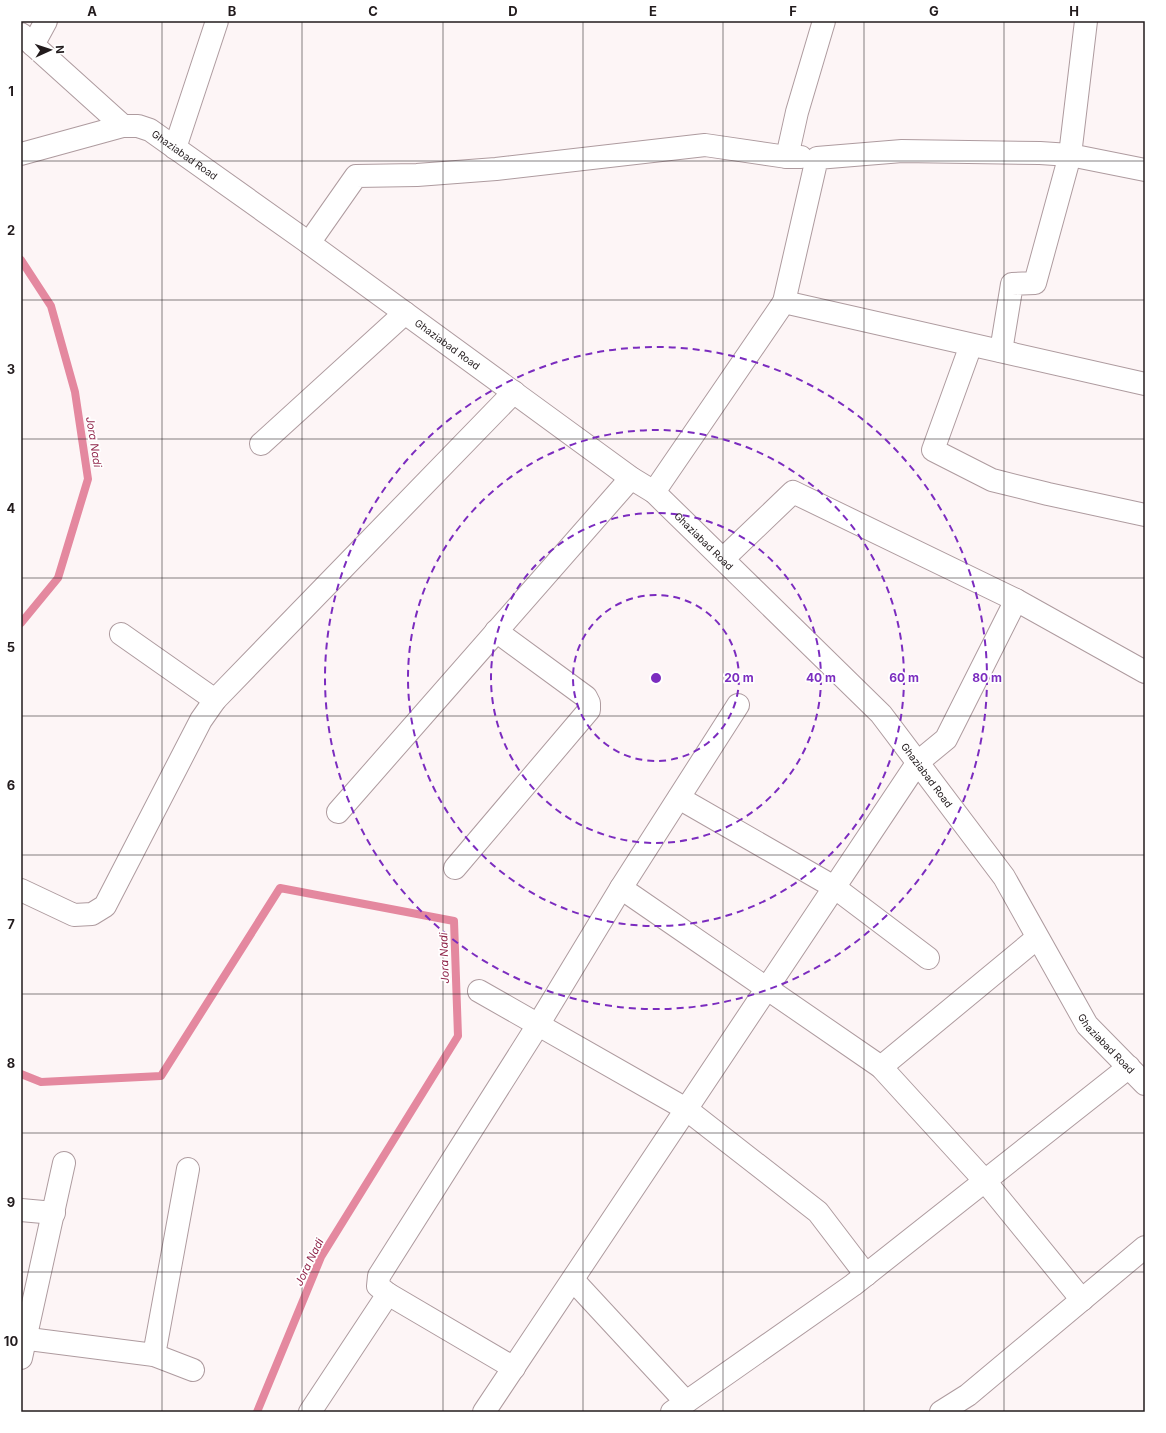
<svg xmlns="http://www.w3.org/2000/svg" width="1166" height="1433" font-family="Inter,sans-serif">
<style>
.lines{fill:none;stroke-linecap:round;stroke-linejoin:round}
.stream{stroke:#e4889f;stroke-width:8}
.minor-casing{stroke:#ae9b9f;stroke-width:24}
.minor{stroke:#fff;stroke-width:22}
.grid{fill:none;stroke:#221b1d;stroke-width:1;stroke-opacity:0.55}
.ring{fill:none;stroke:#7b2cbf;stroke-width:2;stroke-dasharray:7 5}
.labels{text-anchor:middle;stroke-width:3.5;stroke-linejoin:round;paint-order:stroke}
.street-label{font-size:10px;fill:#221b1d;stroke:#fff}
.water-label{font-size:11px;font-style:italic;fill:#90254a;stroke:#fff}
.centre{fill:#7b2cbf;stroke:#fff;stroke-width:2}
.ring-label{font-size:12px;text-anchor:middle;font-weight:bold;fill:#7b2cbf;stroke:#fff;stroke-width:3.5;stroke-linejoin:round;paint-order:stroke}
.neatline{fill:none;stroke:#221b1d;stroke-width:1.5}
.grid-label{font-size:13px;text-anchor:middle;font-weight:bold;fill:#221b1d}
</style>
<rect width="100%" height="100%" fill="#fdf5f6"/>
<g class="lines">
<!-- stream -->
<path class="stream" d="M21,260l30,46 24,86 13,87 -30,99 -37,45
M21,1074l20,8 120,-6 119,-188 174,33 4,115 -137,221 -64,155"/>
<defs>
<g id="minor">
<path d="M21,34l102,92"/>
<path d="M33,45l13,-24"/>
<path d="M175,148l42,-127"/>
<path id="s1" d="M21,154l102,-28h15l12,4 159,113 322,235 23,14 227,222 123,163 83,148 58,59"/>
<path d="M801,157h-14l10,-45 27,-91"/>
<path d="M309,243l47,-67 61,-1 79,-6 209,-24 82,12"/>
<path d="M784,302l33,-144 85,-7 138,2 30,2 75,15"/>
<path d="M971,345l-38,105 59,30 56,14 97,21"/>
<path d="M1001,351l11,-67 23,-1 35,-128 16,-134"/>
<path d="M261,444l144,-131"/>
<path d="M654,492l130,-190 361,82"/>
<path d="M1016,600l129,72"/>
<path d="M121,634l94,66"/>
<path d="M738,705l-117,183 260,179 104,114 97,119"/>
<path d="M679,798l155,89 94,71"/>
<path d="M338,812l293,-334"/>
<path d="M455,868l134,-158v-7l-3,-6 -90,-66"/>
<path d="M21,890l53,25 18,-1 13,-8 96,-186 14,-20 299,-308"/>
<path d="M479,991l207,118 132,103 48,63"/>
<path d="M881,1067l156,-129"/>
<path d="M21,1210l33,3"/>
<path d="M573,1280l113,122"/>
<path d="M21,1338l133,17 39,15"/>
<path d="M154,1355l34,-186"/>
<path d="M21,1358l43,-195"/>
<path d="M514,1368l-126,-74 -10,-8 1,-10 159,-251 83,-137"/>
<path d="M310,1412l78,-118"/>
<path d="M484,1412l434,-650 28,-23 70,-139 -223,-108 -70,67"/>
<path d="M672,1412l181,-127 276,-218"/>
<path d="M941,1412l27,-17 177,-148"/>
</g>
</defs>
<!-- minor casing -->
<use href="#minor" class="minor-casing"/>
<!-- minor -->
<use href="#minor" class="minor"/>
</g>
<!-- grid -->
<path class="grid" d="M162,21v1391M302,21v1391M443,21v1391M583,21v1391M723,21v1391M864,21v1391M1004,21v1391M21,161h1124M21,300h1124M21,439h1124M21,578h1124M21,716h1124M21,855h1124M21,994h1124M21,1133h1124M21,1272h1124"/>
<!-- distance rings -->
<g class="ring">
<circle cx="656" cy="678" r="83"/>
<circle cx="656" cy="678" r="165"/>
<circle cx="656" cy="678" r="248"/>
<circle cx="656" cy="678" r="331"/>
</g>
<g class="labels">
<!-- street labels -->
<g class="street-label">
<text dy="4" stroke="none"><textPath href="#s1" startOffset="176">Ghaziabad Road</textPath></text>
<text dy="4" stroke="none"><textPath href="#s1" startOffset="500">Ghaziabad Road</textPath></text>
<text dy="4" stroke="none"><textPath href="#s1" startOffset="824">Ghaziabad Road</textPath></text>
<text dy="4" stroke="none"><textPath href="#s1" startOffset="1148">Ghaziabad Road</textPath></text>
<text dy="4" stroke="none"><textPath href="#s1" startOffset="1472">Ghaziabad Road</textPath></text>
</g>
<!-- water labels -->
<g class="water-label">
<text transform="translate(94 442) rotate(81)" y="4">Jora Nadi</text>
<text transform="translate(444 958) rotate(-92)" y="4">Jora Nadi</text>
<text transform="translate(309 1262) rotate(-64)" y="4">Jora Nadi</text>
</g>
</g>
<circle cx="656" cy="678" r="6" class="centre"/>
<g class="ring-label">
<text x="739" y="682">20 m</text>
<text x="821" y="682">40 m</text>
<text x="904" y="682">60 m</text>
<text x="987" y="682">80 m</text>
</g>
<!-- border -->
<rect width="1166" height="1433" fill="none" stroke="#ffffff" stroke-width="44"/>
<!-- north arrow -->
<g transform="translate(50 50) rotate(87)" stroke="#ffffff" stroke-width="3" paint-order="stroke">
<path d="M0-3L7 15L0 10L-7 15Z" fill="#221b1d"/>
<text y="-6" font-size="11" font-weight="bold" text-anchor="middle" fill="#221b1d">N</text>
</g>
<rect x="22" y="22" width="1122" height="1389" class="neatline"/>
<g class="grid-label">
<text x="92" y="16">A</text>
<text x="232" y="16">B</text>
<text x="373" y="16">C</text>
<text x="513" y="16">D</text>
<text x="653" y="16">E</text>
<text x="793" y="16">F</text>
<text x="934" y="16">G</text>
<text x="1074" y="16">H</text>
<text x="11" y="96">1</text>
<text x="11" y="235">2</text>
<text x="11" y="374">3</text>
<text x="11" y="513">4</text>
<text x="11" y="652">5</text>
<text x="11" y="790">6</text>
<text x="11" y="929">7</text>
<text x="11" y="1068">8</text>
<text x="11" y="1207">9</text>
<text x="11" y="1346">10</text>
</g>
</svg>
